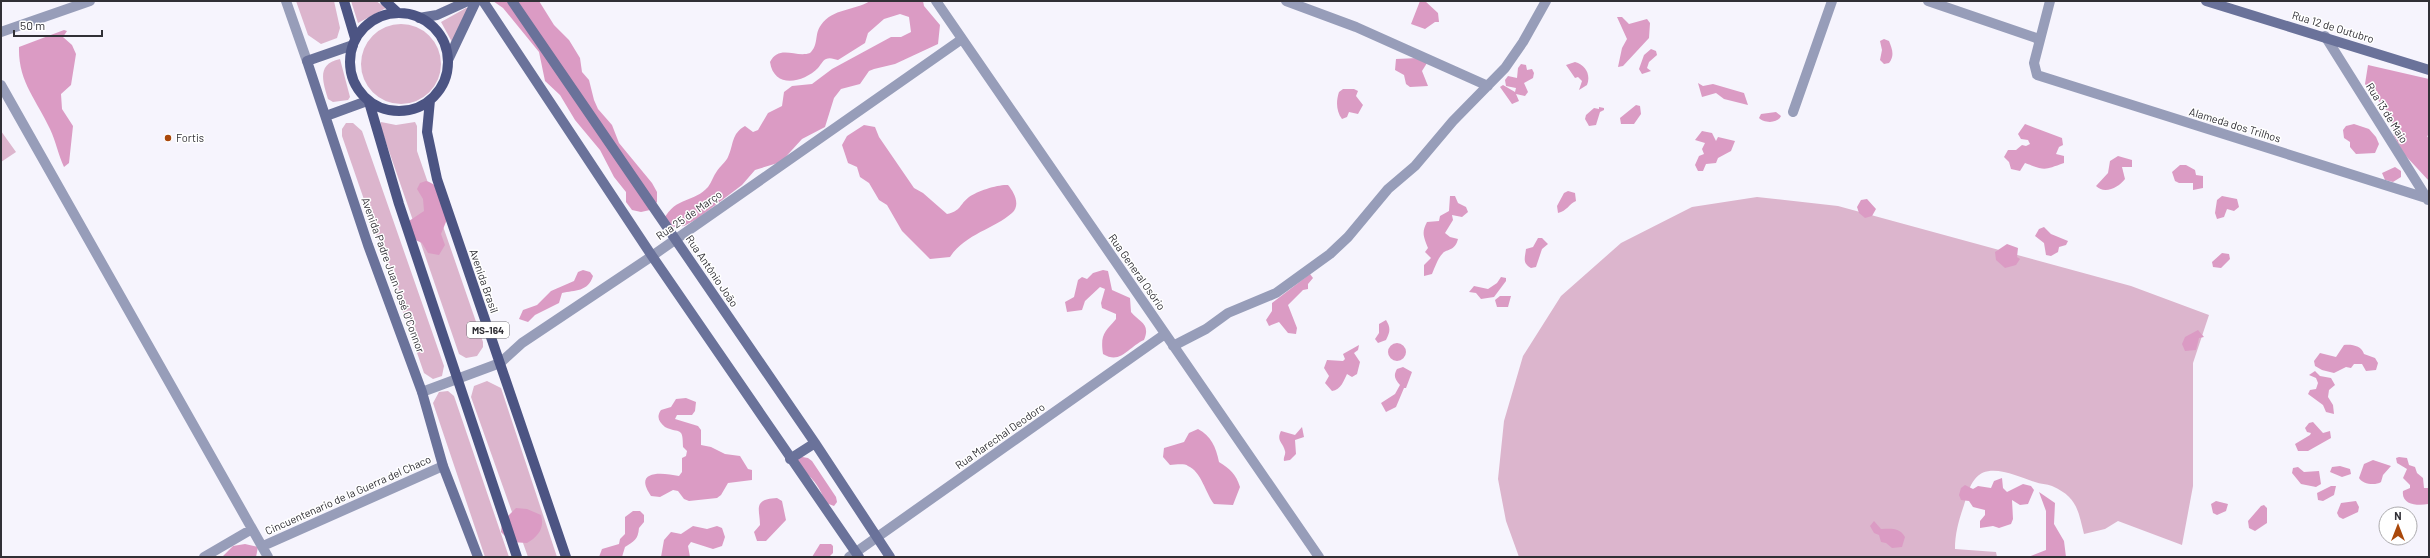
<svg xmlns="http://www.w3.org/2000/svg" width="2430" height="558" font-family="Barlow,sans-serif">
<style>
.green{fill:#dcb5cd}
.forest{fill:#db9bc4}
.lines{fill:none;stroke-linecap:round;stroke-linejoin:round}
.minor{stroke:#979db9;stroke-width:10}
.tertiary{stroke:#979db9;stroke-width:10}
.secondary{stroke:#6a729a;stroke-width:10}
.primary{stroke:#4c5483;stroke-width:10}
.poi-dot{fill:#aa480b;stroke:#fff;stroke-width:1.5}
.labels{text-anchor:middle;stroke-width:3;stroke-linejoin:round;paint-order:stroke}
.shield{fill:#fff;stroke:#6f6e72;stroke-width:1}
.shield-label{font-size:10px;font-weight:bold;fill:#313036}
.street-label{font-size:11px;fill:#313036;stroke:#fff}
.poi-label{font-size:11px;fill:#313036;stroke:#fff;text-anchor:start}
</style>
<rect width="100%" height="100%" fill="#f6f4fd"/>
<!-- green -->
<path class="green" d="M296,1h38l6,27 -3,10 -16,6 -13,-9z
M351,1h25l10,7 -28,15z
M466,8h2l-16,34 -11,-20z
M361 64a40 40 0 1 1 80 0a40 40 0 1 1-80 0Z
M340,59l10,38 -2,3 -15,2 -5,-3c-5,-17 -12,-35 12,-40z
M381,122l15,3 19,-3 2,4v25l66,191v5l-6,9 -11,2 -7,-4 -79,-229z
M346,123h7l9,8 82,235 -2,10 -9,3 -9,-6 -82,-237v-7z
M1,131l15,21 -15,10z
M1757,197l81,9 293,80 78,29 -16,48v123l-11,59 -64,-24 -13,8 -21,5c-6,-24 -7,-37 -32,-48 -5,-2 -12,-2 -17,-4 -16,-5 -47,-21 -60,-3 -6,7 -8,17 -11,26 -5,15 -9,28 -9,44l41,3 1,5h-478l-13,-36 -8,-42 6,-58 19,-65 38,-60 60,-53 71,-36z
M487,381l14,7 56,169h-29l-57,-160 3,-11z
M448,391l6,5 55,161h-24l-52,-154 6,-11z"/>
<!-- forest -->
<path class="forest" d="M493,1h46l15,24 15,15 11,18 2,14 7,8 5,20 4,9 14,16 7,18 33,40 5,9v10l-7,8 -9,2 -9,-2 -6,-8v-10l-12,-15 -14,-27 -25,-30 -15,-25 -15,-14 -6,-29 -36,-44z
M870,1h53l1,5 16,19 -2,19 -43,20 -21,5 -5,2 -9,13 -19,5 -7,9 -9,29 -23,12 -21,23 -26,8 -13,15 -45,34 -13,7 -15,1 -5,-8c11,-22 31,-17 44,-32 4,-5 5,-11 9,-16 3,-5 9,-9 11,-14 6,-13 3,-23 17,-31l8,6 5,-2 10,-17 14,-7 2,-14 8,-6 20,-2 20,-15 59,-32h10l10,-5 -2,-15 -9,-3 -16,5 -16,14 -3,10 -27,17c-4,-1 -8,-3 -12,-1 -4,2 -5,6 -8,9 -15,15 -44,21 -48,-6 9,-18 26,-4 40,-9 9,-8 4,-19 11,-28 12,-17 33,-14 49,-24z
M1420,1h5l13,12 1,9h-4l-10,7 -14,-5z
M1617,17h5l7,7 18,-5 3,4 -1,15 -26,28 -5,1 4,-19 5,-9z
M64,30l3,1 -4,6 9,8 4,9 -5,31 -10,9 1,15 11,17 -4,37 -5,4c-6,-13 -8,-25 -14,-38 -13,-29 -32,-47 -31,-82z
M1884,39l5,2c3,8 6,14 0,22l-5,1 -4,-4 2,-10 -2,-9z
M1651,49l5,2 1,4 -8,7 -2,6 4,3 -9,3 -3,-5 5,-14z
M1418,58l9,5 -5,8 6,15 -18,1 -4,-3 -2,-9 -9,-5 1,-11z
M1575,62c11,3 16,13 12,23l-8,5 3,-9 -4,-4 -3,1 -9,-13z
M1521,64l5,1 1,5 5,-1 2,4 -1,5 -9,5 4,9 -3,4 -9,-2 3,7 -7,3 -12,-17 3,-2 12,7 1,-4 -10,-2 -1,-6 3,-4 9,2 1,-10z
M2368,65l61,14v56l-2,1 2,3v42l-25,-27 -10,-18 -3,-20 -26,-32z
M1698,83l5,3 10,-2 31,9 4,12 -24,-6 -8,-6 -14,4z
M1343,89h11l4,2 -2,5 7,9 -5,9 -9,-2 -2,5 -5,2c-6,-8 -6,-18 -3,-27z
M1636,105l4,1 1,8 -7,10h-13l-1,-6z
M1599,107l5,1v2l-4,2 -4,13 -7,1 -4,-7 1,-4 8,-7 5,1z
M1776,112l5,4c-3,8 -18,7 -22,2l2,-4z
M2025,124l37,14 1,7 -4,2 -3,7 8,2v7c-20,7 -18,8 -39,0l-5,8 -9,-2 -2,-7 -5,-5 4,-7h8l6,-5 4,1 4,-2 -2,-4 -7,-1 -3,-5z
M2354,124l15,5 7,8 3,7 -4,9 -19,1 -6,-7v-5l-6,-4 -1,-8 3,-4z
M864,125l11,2 4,10 35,51 9,5 24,21c14,-3 12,-9 22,-17 8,-6 30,-13 39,-12 6,7 13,20 4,28 -18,16 -47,21 -62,44l-20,2 -28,-28 -15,-26 -8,-5 -10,-17 -9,-6 -3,-10 -9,-4 -6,-18 5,-9z
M1702,131l10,2 4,8 2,-4 17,4 -4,10 -13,7 -2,5 -10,1 -3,7h-5l-3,-6 4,-9 5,-2 -2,-5 3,-6 -10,-3z
M2118,156l14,4v7h-10l3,12c-6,8 -20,16 -29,7l12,-13 2,-12z
M2180,165h6l9,5 1,5 7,1v12l-10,2v-7h-14l-4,-2 -3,-9z
M2395,167l6,4v6l-8,5 -8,-2 -3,-7z
M426,181c15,3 17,23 22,36l-7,17 4,11 -6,10 -11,-2 -6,-10 -11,-5 -2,-17 15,-10 -1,-12 -6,-10 3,-6z
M1568,191l7,2 1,8c-7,3 -9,10 -18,12l-1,-7 7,-13z
M1450,196h5l3,7 8,4 2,5 -6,5 -10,-2 1,5 -8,13 5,4 8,2c-3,12 -11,10 -15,14 -5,5 -8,14 -11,21l-8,2v-11l7,-7 -6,-6 3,-4c-4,-11 -7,-15 -1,-26l12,-1 1,-5 9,-5z
M2222,196l15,3 2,8 -5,4 -7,-2 -3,8 -7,2 -2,-6 2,-13z
M1867,199l9,10 -4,7 -7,2 -6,-5 -2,-6 4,-7z
M2044,227l7,7 17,7 -2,4 -7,2 -1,5 -7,4 -5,-1 -2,-12 -9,-7 4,-7z
M1538,238h4l6,6 -6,5 -6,18 -5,1c-9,-5 -6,-10 -5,-19l7,-2z
M2007,244l11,4 -1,9 3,2 -4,6 -11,3 -9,-8 -1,-8z
M2222,253l7,1 1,5 -9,9 -8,-1 -1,-5z
M583,270l7,2 3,4c-5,16 -18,14 -31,17l-3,10 -24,12 -7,7 -9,-3 4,-9 14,-5 14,-14 23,-10 4,-9z
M1103,270l5,1 4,19 18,8 1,14c8,10 20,11 13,28 -16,7 -23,25 -41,14 -3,-20 2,-22 13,-35v-5l-14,-6 -1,-5 4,-14 -5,-2 -15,14 -3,9 -15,2 -2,-10 9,-5 4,-17 4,-3 5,2 6,-6z
M1310,274l3,4 -5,6v5l-5,1 -15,15 9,23 -1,6 -8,-1 -9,-11 -10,4 -3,-6 6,-9v-8z
M1501,277l5,1v3l-12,16 -13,2 -5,-6 -7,-1 5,-6 14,3 9,-6z
M1500,296h11l-3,11h-11l-2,-7z
M1386,320c5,8 4,12 0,20l-8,3 -3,-4 4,-6v-9z
M2198,330l6,7 -5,1 -3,12 -11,1 -3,-7 3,-7z
M1388 352a9 9 0 1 1 18 0a9 9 0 1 1-18 0Z
M1359,345l-1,5 -4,3 6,9 -3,12 -5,3 -5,-3c-3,6 -6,16 -15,17l-7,-8 4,-7 -5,-8 3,-8 16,1 2,-2 -2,-5z
M2344,345c8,-1 18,1 20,9l11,4 3,5 -2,7 -10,1 -4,-7h-8l-3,4 -5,-1 -12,6 -12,-3 -7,-4 -1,-5 6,-8 16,4z
M1403,367l9,5 -6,16h-2l-8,19 -10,5 -5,-9 14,-9 5,-9c-5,-6 -7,-9 -3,-16z
M2315,371l5,5 11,2 4,7 -6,5 -1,7 5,8 1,9 -8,-2 -3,-7 -15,-11 2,-4 6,-1 2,-6 -2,-5 -7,-3z
M686,398l10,4 -1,9 -3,4h-15l-2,4 23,7 3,4v15l10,2 14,7 15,2 8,13 4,1v10l-24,3 -7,12 -4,3 -28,3 -5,-2 -6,-8 -5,-1 -13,7 -9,-1c-18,-26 10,-24 28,-20l3,-4v-14l4,-2 1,-5 -4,-4c0,-21 -3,-13 -18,-20 -6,-5 -9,-10 -4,-17l10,-3 5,-8z
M2313,422l10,11 7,-2 1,7 -23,13h-10l-3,-7 15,-9 1,-2 -4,-1 -2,-4 4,-5z
M1302,427l2,10 -9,3 1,14 -6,6 -6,1c-1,-4 2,-6 1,-10 -2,-9 -9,-10 -4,-20l14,4z
M1198,429c13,7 18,18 21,33 11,7 17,12 21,25l-7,18 -19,-1c-8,-10 -13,-33 -26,-38 -4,-3 -13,-1 -18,-1l-7,-8 1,-9 20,-6 5,-9z
M797,456l11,2 4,3 24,36 1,5 -3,4 -8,-3c-7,-16 -11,-24 -26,-34z
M2399,457l8,1 2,7 6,2 2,6 6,5 1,10h5l-1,16c-10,2 -27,1 -25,-13l7,-3v-3l-7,-7 4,-9 -10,-6 -1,-5z
M2373,460l18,6 -8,9 -2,7c-6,4 -19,2 -22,-4l5,-14z
M2340,466l10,3 1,5 -9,3 -12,-5 2,-5z
M2298,467l6,5 15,-1 2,13 -5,3 -15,-3 -9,-11 1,-5z
M2002,478l1,10 4,4 16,-8 8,2 3,4 -6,14 -8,1 -8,-5 1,19 -2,5 -12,4 -6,-2 -13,2v-7l5,-6v-5l-12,-3 -4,-6 -8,-1 -2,-5 2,-7 4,-3 8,4 5,-3 13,2 3,-7z
M2331,486h5l-2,9 -11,6 -5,-1 -1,-7z
M2039,492l16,11 -1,21 10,17 2,16h-38l18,-7v-39z
M777,498l5,3 4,19 -20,21h-9l-3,-9 6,-7c0,-15 -8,-26 17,-27z
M2216,501l12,3 -2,7 -9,4 -4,-2 -2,-9z
M2356,501l3,6 -1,5 -15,7 -4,-2 -2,-4 4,-10z
M2264,505l3,3v15l-12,8 -6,-3 -1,-7 13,-15z
M516,508l11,1 14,6c4,13 -3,22 -14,28l-16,-1 -10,-10 1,-10z
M633,511h7l4,4v7l-5,6c-1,12 -5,13 -14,19l-3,10h-23l3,-8 17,-5 1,-5 5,-5v-17z
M1874,521l7,8c10,0 18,-2 24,8l-3,10 -10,1 -6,-5 -5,-1 -2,-7 -5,-2 -4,-7z
M693,526l14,3 10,-3 5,2 3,9 -3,9 -9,3 -22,-7 -3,4 2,11h-29l3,-17 7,-8 10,2z
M245,544l13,3 -2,10h-34l11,-11z
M820,544h11l2,2v7l-4,4h-17z"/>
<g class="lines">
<!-- minor -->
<path class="minor" d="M936,1l383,556
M1286,1l70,26 132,59
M1928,1l111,38
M2050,1l-16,62 3,12 389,123
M1,32l89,-31
M2325,36l103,164
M1,85l267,472
M1793,112l39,-111
M1173,346l33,-17 22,-16 48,-20 54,-39 18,-17 40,-48 27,-23 38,-45 52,-53 18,-26 23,-41
M422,392l78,-29 22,-20 130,-87 310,-217
M263,546l180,-80
M204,557l48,-28
M849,557l316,-223"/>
<!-- tertiary -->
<path class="tertiary" d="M286,1l21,60"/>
<!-- secondary -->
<path class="secondary" d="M483,1l169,255 207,301
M512,1l303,442 75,114
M2206,1l223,69
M419,18l18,-3 31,-14
M353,45l-46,16 61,184 54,147 21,74 35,91
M448,60l28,-59
M326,116l41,-15
M790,459l25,-16"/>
<!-- primary -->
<path class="primary" d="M344,1l11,37
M385,1l13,12
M350 62a49 49 0 1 1 98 0a49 49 0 1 1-98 0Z
M430,100l-3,32 10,47 129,378
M369,102l30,102 118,353"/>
</g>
<!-- markers -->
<circle class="poi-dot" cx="168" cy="138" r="4"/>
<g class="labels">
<!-- shield labels -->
<rect class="shield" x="467" y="322" width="42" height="16" rx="3"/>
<g class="shield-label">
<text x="488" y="334">MS-164</text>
</g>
<!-- street labels -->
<g class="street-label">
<text transform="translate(2333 27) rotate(17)" y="4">Rua 12 de Outubro</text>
<text transform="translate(2387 113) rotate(58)" y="4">Rua 13 de Maio</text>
<text transform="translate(2235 125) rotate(17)" y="4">Alameda dos Trilhos</text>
<text transform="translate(689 215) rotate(-35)" y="4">Rua 25 de Março</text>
<text transform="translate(712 271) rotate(56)" y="4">Rua Antônio João</text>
<text transform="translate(1137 272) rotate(55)" y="4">Rua General Osório</text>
<text transform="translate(393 275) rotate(70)" y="4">Avenida Padre Juan José O'Connor</text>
<text transform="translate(484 281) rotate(71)" y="4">Avenida Brasil</text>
<text transform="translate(1000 436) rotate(-35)" y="4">Rua Marechal Deodoro</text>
<text transform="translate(348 495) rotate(-24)" y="4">Cincuentenario de la Guerra del Chaco</text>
</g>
<!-- poi labels -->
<g class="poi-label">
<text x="176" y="142">Fortis</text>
</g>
</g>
<!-- border -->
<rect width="2430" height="558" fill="none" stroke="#313036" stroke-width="4"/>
<!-- north arrow -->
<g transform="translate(2398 526)"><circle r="19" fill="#ffffff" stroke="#adacaf"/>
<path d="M0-3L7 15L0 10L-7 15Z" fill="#aa480b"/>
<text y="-6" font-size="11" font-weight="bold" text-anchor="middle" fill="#313036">N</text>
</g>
<!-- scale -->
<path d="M14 30v6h88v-6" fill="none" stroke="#313036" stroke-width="2"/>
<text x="20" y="30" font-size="12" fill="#313036" stroke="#ffffff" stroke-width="3" paint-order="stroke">50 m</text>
</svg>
